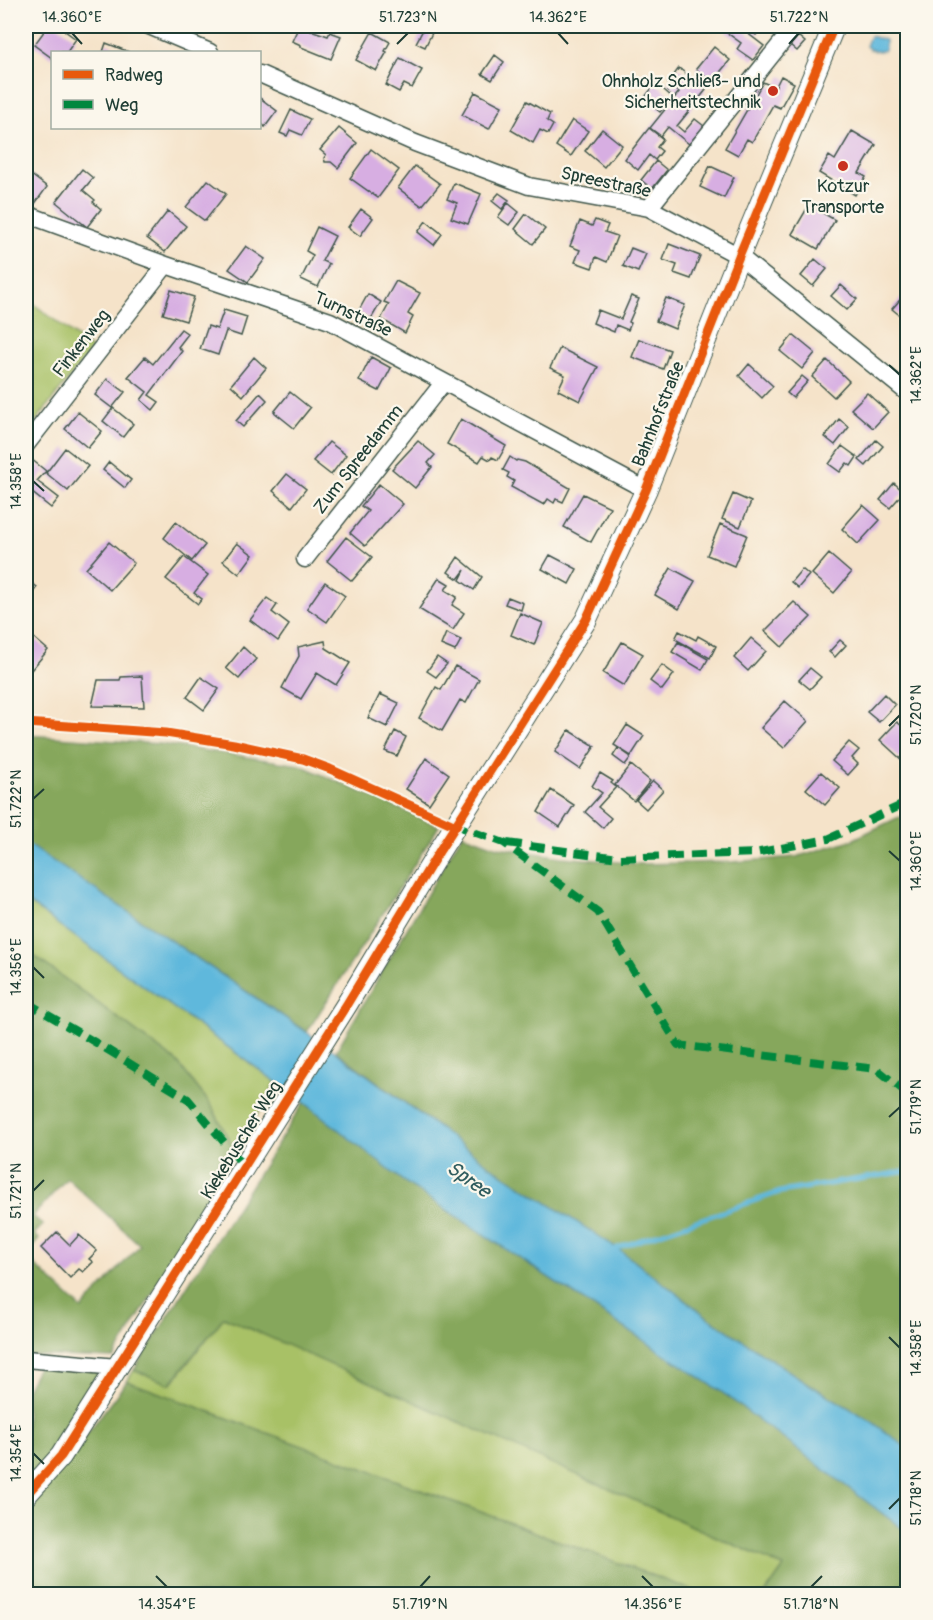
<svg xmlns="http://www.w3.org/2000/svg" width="933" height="1620" font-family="Pangolin,sans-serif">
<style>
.green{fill:#a8c166;stroke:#647f4d;stroke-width:1.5}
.forest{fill:#86a75b;stroke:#527248;stroke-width:1.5}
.water{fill:#5fb8dc;stroke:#3f7a88;stroke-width:1.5}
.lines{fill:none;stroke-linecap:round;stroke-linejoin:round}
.stream{stroke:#5fb8dc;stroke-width:5}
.building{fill:#d7aee2}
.minor-casing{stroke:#3f564a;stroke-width:19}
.major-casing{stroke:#3f564a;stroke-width:23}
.minor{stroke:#fff;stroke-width:16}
.major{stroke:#fff;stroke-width:21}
.quiet{stroke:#00873e;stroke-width:8;stroke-dasharray:15 8;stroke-linecap:butt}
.cycleway-casing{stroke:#fbf7ec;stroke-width:13}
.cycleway{stroke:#e8590c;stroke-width:9}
.ticks{fill:none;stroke:#1f3d34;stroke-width:2}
.poi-dot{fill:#c8321e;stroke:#fbf7ec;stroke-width:2}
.labels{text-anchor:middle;stroke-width:4.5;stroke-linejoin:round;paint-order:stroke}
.poi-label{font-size:18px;fill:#1f3d34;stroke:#fbf7ec;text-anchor:end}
.street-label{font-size:18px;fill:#1f3d34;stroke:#fbf7ec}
.water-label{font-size:20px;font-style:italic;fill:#2f5c5e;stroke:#fbf7ec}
.neatline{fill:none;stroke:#1f3d34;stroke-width:2}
.ticks-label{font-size:15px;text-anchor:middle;fill:#1f3d34}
</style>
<rect width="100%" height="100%" fill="#fbf7ec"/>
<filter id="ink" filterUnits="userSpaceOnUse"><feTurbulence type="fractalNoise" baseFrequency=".0167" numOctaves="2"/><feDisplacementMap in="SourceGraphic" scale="12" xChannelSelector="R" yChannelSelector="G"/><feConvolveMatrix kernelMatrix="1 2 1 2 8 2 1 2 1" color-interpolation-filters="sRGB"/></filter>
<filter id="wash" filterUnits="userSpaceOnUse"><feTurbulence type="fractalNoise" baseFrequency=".008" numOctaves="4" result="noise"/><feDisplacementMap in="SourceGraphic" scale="24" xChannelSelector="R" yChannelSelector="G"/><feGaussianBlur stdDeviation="1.35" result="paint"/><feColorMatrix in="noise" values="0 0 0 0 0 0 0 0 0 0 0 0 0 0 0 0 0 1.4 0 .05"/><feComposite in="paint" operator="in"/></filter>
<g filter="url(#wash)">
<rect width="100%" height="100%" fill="#f5e3c9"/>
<!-- green -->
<path class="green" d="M26,298l66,51 -66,85z
M26,901l250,181 -40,71 -25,-48 -34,-43 -151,-112z
M224,1317l560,250 -19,27h-63l-575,-213 7,-11 37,14z"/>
<!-- forest -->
<path class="forest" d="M26,735l135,9 139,21 139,61 -132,206 -281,-189z
M907,816v632l-36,-27 -64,-38 -97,-64 -93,-71 -127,-82 -154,-115 126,-217 36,13 64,10 79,7 91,-2 64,-5 58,-18 43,-21z
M26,950l151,112 34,43 25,48 -122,205 -88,-3v-98l56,52 58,-64 -73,-67 -34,38 10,9 -9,9 5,5 -13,16z
M304,1102l99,79 316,209 188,142v62h-142l19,-27 -560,-250 -54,67 -36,-14z
M39,1365l67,6 -80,119v-100z
M127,1381l575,213h-676v-87l10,-9 44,-55z"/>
<!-- water -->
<path class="water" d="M870,36l15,4v9c-5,4 -15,2 -19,-3z
M26,843l307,207 157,116 127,82 93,71 97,64 64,38 36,27v84l-188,-142 -316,-209 -99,-79 -278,-201z"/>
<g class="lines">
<!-- stream -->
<path class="stream" d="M617,1248l163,-56 128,-21"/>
</g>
<g id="blocks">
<!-- building -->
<path class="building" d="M48,26h10l18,13 -9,13h-15v6l-18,-13z
M299,26l29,10 2,-4 11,4 -10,23 -30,-12v-2l-9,-4z
M425,26h21l-4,7 -8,-4 -9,18 -9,-4z
M731,26h7l26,20 -11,14 -16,-11 4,-6 -15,-11z
M744,26h19l-7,9z
M372,32l18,10 -5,9 2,1 -11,19 -20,-11z
M798,36l7,6 -8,9 -7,-6z
M106,43l23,9h-26z
M714,47l16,13 -18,22 -16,-13z
M495,55l9,7 -12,18 -10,-6z
M400,58l22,12 -10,18 -8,-4 -5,8 -13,-7z
M679,68l27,22 -29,36 7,6 11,-13 9,7 -15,18 -21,-17 -7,9 -11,-8 29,-36 -11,-9z
M781,76l13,7 -14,25 -7,-3 -21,37 -5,-3 -9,16 -13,-7 38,-66 12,6z
M656,83l16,14 -12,15 -10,-8 2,-2 -7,-5z
M475,92l27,14 -13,23 -27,-14z
M260,98l17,13 -12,16 -5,-5z
M527,101l23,13 -3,7 6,4 -5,9 -8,-4 -7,13 -22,-13z
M291,110l19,9 -8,16 -12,-5 -3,6 -7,-3z
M572,120l16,11 -17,25 -15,-10z
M339,128l18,15 -19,25 -7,-6h-6l-1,-4 2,-3 -6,-5z
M649,128l14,11 -6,8 5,4 -7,9 -6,-5 -11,15 -13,-11z
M602,129l20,16 -18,22 -19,-16z
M852,131l24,14 -17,28 7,4 -11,18 -36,-22 10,-17 6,4z
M371,149l28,21 -21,28 -28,-20z
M656,161l11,9 -15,19 -11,-9z
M415,166l25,18 -18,22 -24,-18z
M710,166l24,11 -10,21 -24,-11z
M82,169l11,9 -10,12 12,10 -2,2 8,7 -14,18 -31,-25z
M26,171l21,16 -13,18 -8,-6z
M208,180l18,14 -21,27 -19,-14z
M454,183l27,11 -13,30 -17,-6 6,-15 -10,-4z
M499,193l10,7 -7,9 -10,-8z
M508,203l11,9 -10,13 -11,-8z
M809,205l26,15 -17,29 -26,-15z
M361,209l12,9 -13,18 -12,-9z
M168,211l18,15 -21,26 -18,-14z
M526,214l19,15 -12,15 -18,-15z
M595,220l13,5 -3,7 12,4 -10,26 -11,-5 -4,11 -17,-6 5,-12 -10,-4 10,-25 12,5z
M426,221l16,13 -8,11 -16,-13z
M317,227l18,9 -13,25 7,3 -11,23 -17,-8 12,-24 -7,-4z
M669,244l31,12 -9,23 -17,-6 3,-8 -14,-5z
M246,246l19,13 -17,23 -19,-13z
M631,248l15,6 -8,18 -15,-6z
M815,259l12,10 -14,17 -12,-10z
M396,281l24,12 -12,21 5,3 -8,16 -24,-14 8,-15 -5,-2z
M841,285l16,14 -10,11 -16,-14z
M171,290l23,7 -8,24 -23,-7z
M906,293l2,1v28l-16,-13z
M368,294l13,8 -10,17 -13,-7z
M631,296l8,3 -10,23 2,1 -3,7 -12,-5 -2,7 -21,-9 5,-13 23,9z
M666,298l19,7 -10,24 -19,-8z
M224,310l23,7 -6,19 -15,-5 -8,24 -18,-6 8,-23 9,3z
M181,329l7,5 -10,13 4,4 -33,44 10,7 -6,8 -12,-10 6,-8 -19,-15 17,-20 8,7z
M793,335l22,18 -13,16 -22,-18z
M639,339l31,11 -7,19 -31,-12z
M560,348l38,19 -18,34 -22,-11 7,-15 -15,-7z
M254,357l12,11 -23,28 -12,-11z
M371,357l20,11 -12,23 -20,-10z
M827,360l22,21 -15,16 -22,-20z
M749,364l24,22 -11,12 -23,-22z
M802,376l6,5 -15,17 -6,-5z
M107,379l18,13 -13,16 -17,-13z
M290,392l20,16 -16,20 -20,-16z
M260,393l7,7 -24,27 -7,-6z
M867,393l21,19 -15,16 -22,-19z
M113,408l20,16 -10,13 -20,-16z
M78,412l24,19 -14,17 -23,-19z
M461,419l45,27 -8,14 -6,-3 -2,3 -7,-4 -4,6 -32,-18z
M839,419l10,8 -14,18 -10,-8z
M876,440l7,6 -17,20 -7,-6z
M418,441l17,14 -7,8 4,4 -17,21 -23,-19z
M329,442l17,13 -15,20 -18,-14z
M842,446l15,11 -6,9 -4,-3 -7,9 -11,-8z
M65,448l23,18 -20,25 -22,-18z
M510,457l6,4 1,-1 8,2 45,26 -7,14 -7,-3 -2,4 -6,-4 -4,6 -33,-18 3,-6 -7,-4 2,-4 -6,-3z
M31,459l15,12 -9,10 22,17 -8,10 -21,-17 3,-4 -7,-5v-16z
M109,462l22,18 -6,8 -22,-18z
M287,474l19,15 -14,18 -19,-16z
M894,483l10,9 -14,16 -10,-8z
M379,484l24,20 -38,42 -15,-13 18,-22 -7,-5z
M583,494l27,13 -19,35 -27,-15z
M733,494l18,8 -11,25 -18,-8z
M863,505l17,15 -22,24 -16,-15z
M176,522l29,23 -13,16 -28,-23z
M720,524l27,11 -13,31 -27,-11z
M346,537l26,20 -20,24 -25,-20z
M109,542l25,21 -24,27 -24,-21z
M237,543l16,12 -14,19 -16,-13z
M829,554l22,19 -17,20 -22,-19z
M550,555l27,14 -8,15 -27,-15z
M184,557l24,18 -14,18 8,6 -4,5 -32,-25z
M458,557l24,20 -8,13 -14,-10 5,-10 -7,9 -10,-7z
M671,568l24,13 -16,28 -24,-14z
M802,569l7,6 -11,13 -7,-6z
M439,578l10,6 -4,6 12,7 -5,8 12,8 -11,17 -34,-21z
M26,579l11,8 -5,7 -6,-5z
M325,582l20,14 -18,26 -20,-14z
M508,597l15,6 -2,7 -16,-6z
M267,598l10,7 -5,7 17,13 -11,16 -28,-21z
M794,602l17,15 -29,30 -17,-16z
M520,613l23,10 -9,22 -23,-10z
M26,631l22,19 -22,26z
M679,631l17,9 2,-4 18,10 -6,12 -35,-19z
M446,633l15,7 -6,11 -14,-6z
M751,638l15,13 -18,20 -14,-13z
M840,640l6,5 -11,12 -6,-5z
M325,641l1,7 24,15 -14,22 -19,-12 -16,26 -19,-11 17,-32 -1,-9z
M622,642l21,12 -19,32 -21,-13z
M678,642l30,17 -6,11 -30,-18z
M243,647l13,12 -17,20 -13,-11z
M437,657l10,7 -11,13 -9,-6z
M662,665l12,9 -12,16 -12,-9z
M455,666l24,13 -13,24 -6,-3 -18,31 -23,-13 17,-31 5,3z
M810,668l11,9 -11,12 -11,-9z
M142,676l2,31 -52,-1 6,-26h22l1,-3z
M201,677l18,12 -15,21 -17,-13z
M380,694l19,9 -12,24 -19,-9z
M884,694l11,11 -16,17 -12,-10z
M785,701l23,20 -24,27 -23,-20z
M897,722l11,9v27l-4,4 -24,-22z
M627,725l17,11 -13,20 -17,-11z
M569,730l26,16 -15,23 -25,-17z
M395,731l11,6 -9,19 -12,-5z
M849,742l10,8 -7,8 6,6 -10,11 -16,-14z
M618,748l13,9 -6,8 -12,-9z
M426,758l23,16 -20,30 -23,-15z
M631,765l19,16 -16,20 -19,-16z
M821,772l19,16 -15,17 -19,-16z
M600,773l13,8 -2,2 5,4 -18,20 13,11 -8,10 -18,-16 17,-19 -10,-7z
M653,781l10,9 -17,19 -10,-9z
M551,790l23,15 -14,22 -22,-15z
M57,1232l13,13 9,-10 18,16 -8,8 4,3 -10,10 -4,-3 -9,9 -29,-30z"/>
</g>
</g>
<g filter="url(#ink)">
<use href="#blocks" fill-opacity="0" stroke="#3f564a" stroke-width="1.5"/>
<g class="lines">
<defs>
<path id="minor" d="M149,26l61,26
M260,74l155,69 114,43 120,22 90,48 169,137
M649,208l146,-182
M26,214l140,51 164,56 316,169
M26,445l140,-180
M305,559l138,-176
M26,1359l91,8"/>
<path id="major" d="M26,1495l35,-39 286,-452 93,-154 146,-230 60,-130 93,-234 95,-230"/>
</defs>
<!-- minor casing -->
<use href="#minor" class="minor-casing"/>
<!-- major casing -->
<use href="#major" class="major-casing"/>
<!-- minor -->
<use href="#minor" class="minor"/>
<!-- major -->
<use href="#major" class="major"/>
<!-- quiet -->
<path class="quiet" d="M452,824l52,19 94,69 80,133 199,24 31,25
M507,843l111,15 137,-5 73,-14 80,-37
M26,1002l72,42 90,55 56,67"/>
<defs>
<path id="cycleway" d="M26,723l140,10 68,11 69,15 27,10 126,57
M26,1495l35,-39 286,-452 93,-154 146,-230 60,-130 93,-234 95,-230"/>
</defs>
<!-- cycleway casing -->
<use href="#cycleway" class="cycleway-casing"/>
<!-- cycleway -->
<use href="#cycleway" class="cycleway"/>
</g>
</g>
<!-- ticks -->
<path class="ticks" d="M72,33l10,11M558,33l10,11M397,44l11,-11M789,44l10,-11M889,365l11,10M33,481l11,10M889,726l11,-11M33,799l11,-10M889,851l11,10M33,967l11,11M889,1117l11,-10M33,1191l11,-11M889,1337l11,11M33,1453l11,11M889,1509l11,-11M156,1576l11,11M642,1576l11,11M420,1587l10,-11M811,1587l11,-11"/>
<!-- markers -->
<g class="poi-dot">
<circle cx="773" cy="91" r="6"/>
<circle cx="843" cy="166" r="6"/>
</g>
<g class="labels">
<!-- poi labels -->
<g class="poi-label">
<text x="761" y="87">Ohnholz Schließ- und<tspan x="761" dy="21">Sicherheitstechnik</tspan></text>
<text x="843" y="192" text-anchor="middle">Kotzur<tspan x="843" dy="21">Transporte</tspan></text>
</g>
<!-- street labels -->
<g class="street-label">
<text transform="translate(606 182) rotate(12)" y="6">Spreestraße</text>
<text transform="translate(353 314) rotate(25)" y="6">Turnstraße</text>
<text transform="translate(81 343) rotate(-52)" y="6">Finkenweg</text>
<text transform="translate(658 414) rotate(-68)" y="6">Bahnhofstraße</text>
<text transform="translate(358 459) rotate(-52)" y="6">Zum Spreedamm</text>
<text transform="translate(241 1140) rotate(-58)" y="6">Kiekebuscher Weg</text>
</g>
<!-- water labels -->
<g class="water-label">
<text transform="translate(469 1179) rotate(35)" y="7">Spree</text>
</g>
</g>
<!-- margin -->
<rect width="933" height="1620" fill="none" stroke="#fbf7ec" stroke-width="66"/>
<!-- legend -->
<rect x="51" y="51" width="210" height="78" fill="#fbf7ec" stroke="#a3ada2" stroke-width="1.5"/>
<rect x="63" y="70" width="30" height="9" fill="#e8590c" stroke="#a3ada2" stroke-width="1.5"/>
<text x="105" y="81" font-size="18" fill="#1f3d34">Radweg</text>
<rect x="63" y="100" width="30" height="9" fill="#00873e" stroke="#a3ada2" stroke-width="1.5"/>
<text x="105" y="111" font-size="18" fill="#1f3d34">Weg</text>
<rect x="33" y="33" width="867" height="1554" class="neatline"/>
<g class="ticks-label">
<text x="72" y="22">14.360°E</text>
<text x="408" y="22">51.723°N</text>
<text x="558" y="22">14.362°E</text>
<text x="799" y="22">51.722°N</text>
<text transform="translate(916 375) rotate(-90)" y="5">14.362°E</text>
<text transform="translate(16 481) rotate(-90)" y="5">14.358°E</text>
<text transform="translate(916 715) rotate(-90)" y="5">51.720°N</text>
<text transform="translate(16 799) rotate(-90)" y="5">51.722°N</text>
<text transform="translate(916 861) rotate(-90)" y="5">14.360°E</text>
<text transform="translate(16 967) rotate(-90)" y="5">14.356°E</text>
<text transform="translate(916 1107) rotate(-90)" y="5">51.719°N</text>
<text transform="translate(16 1191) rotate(-90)" y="5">51.721°N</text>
<text transform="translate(916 1348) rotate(-90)" y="5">14.358°E</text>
<text transform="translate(16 1453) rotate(-90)" y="5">14.354°E</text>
<text transform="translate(916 1498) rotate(-90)" y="5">51.718°N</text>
<text x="167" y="1609">14.354°E</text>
<text x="420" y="1609">51.719°N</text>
<text x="653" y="1609">14.356°E</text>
<text x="811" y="1609">51.718°N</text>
</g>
</svg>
